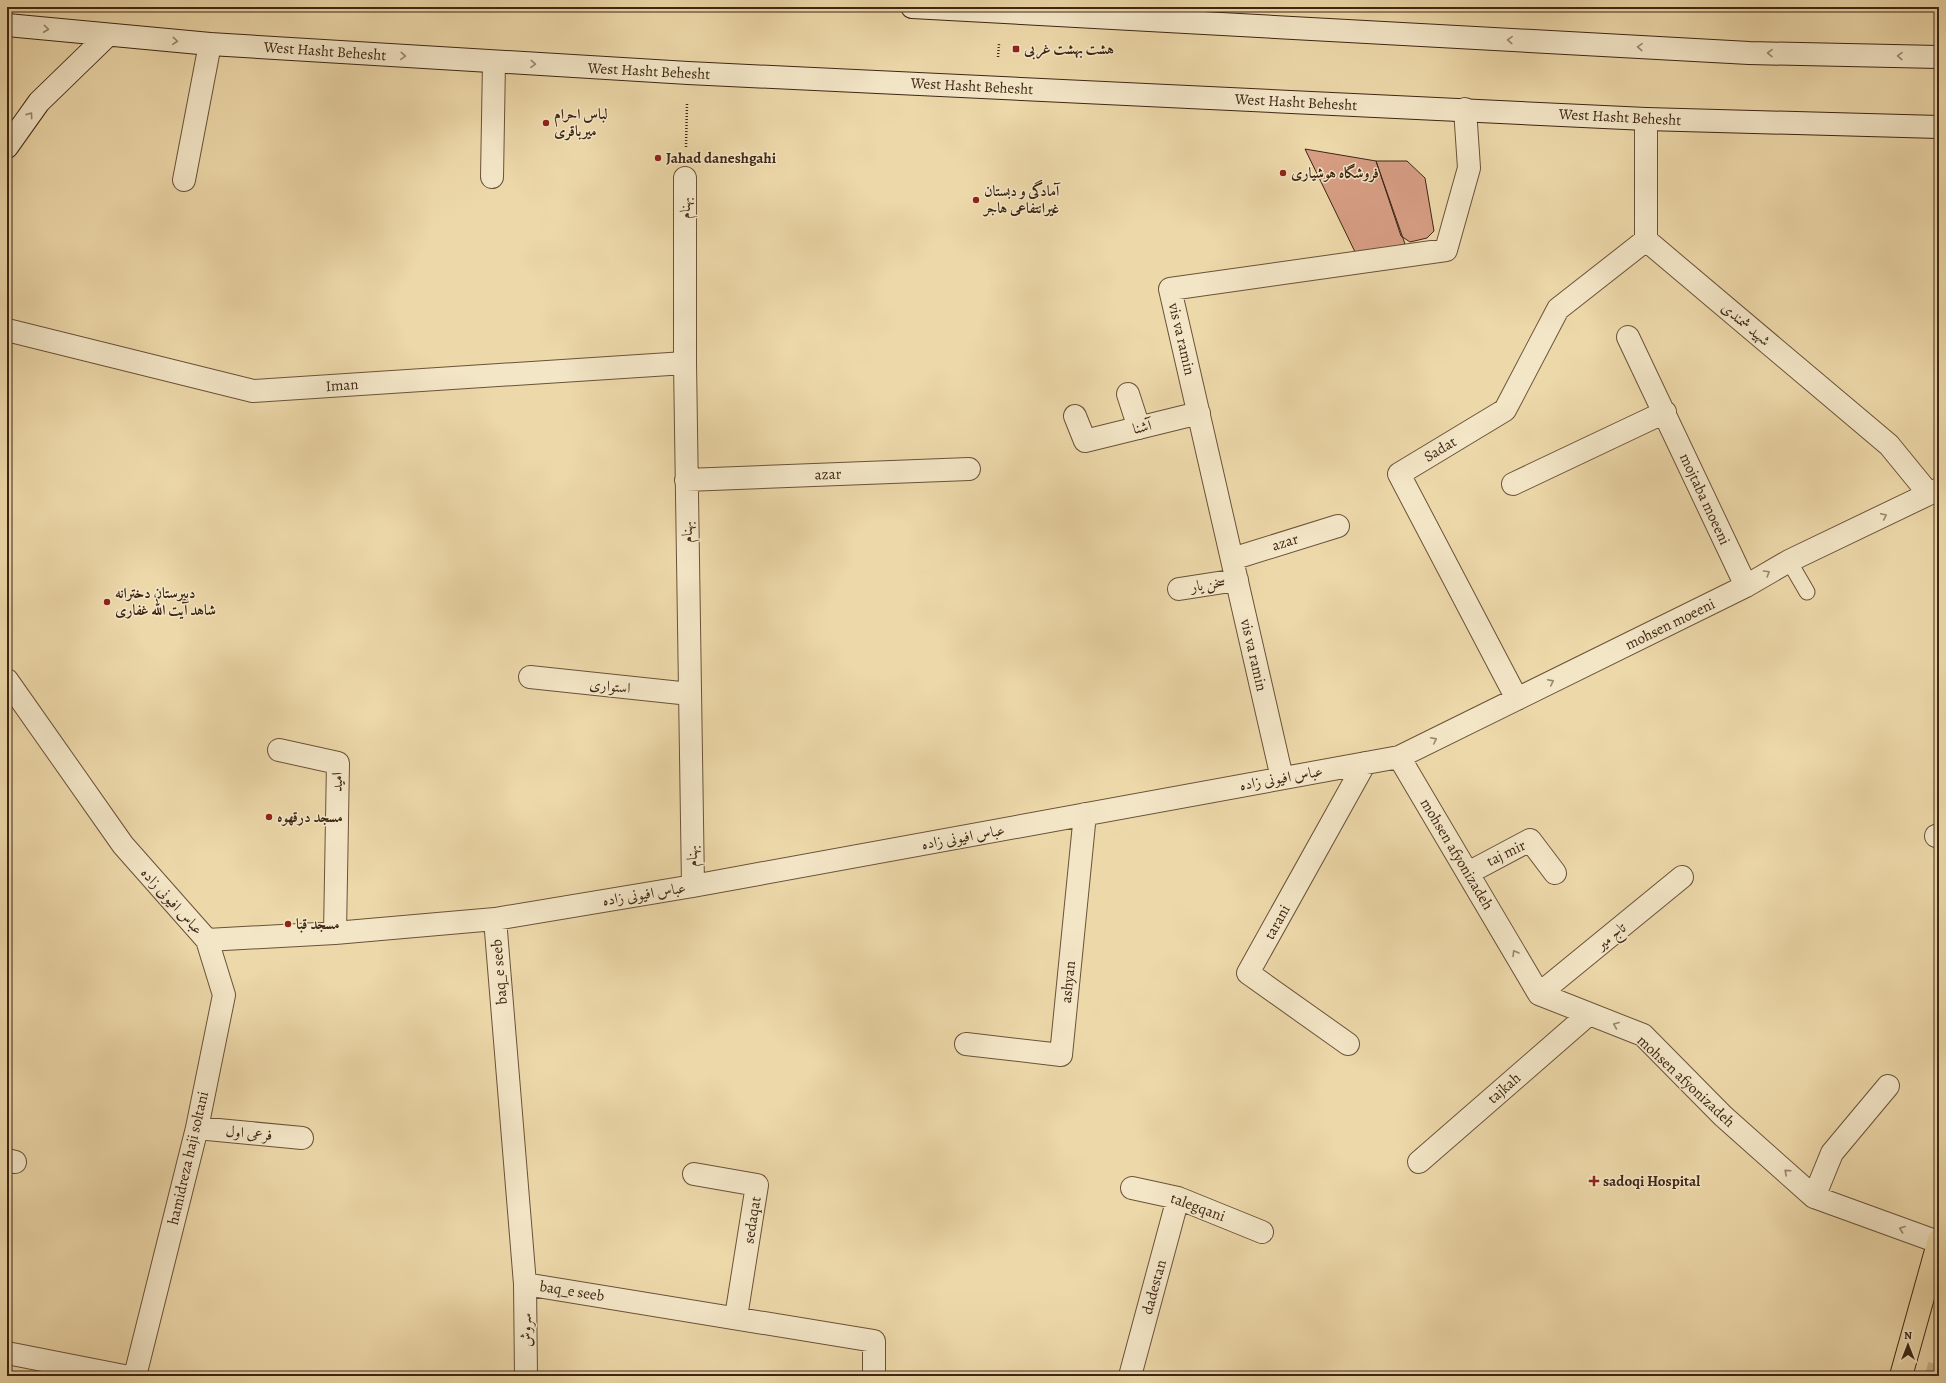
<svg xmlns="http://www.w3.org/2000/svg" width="1946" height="1383" font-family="Alegreya,Amiri,serif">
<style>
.building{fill:#d69d83;stroke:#3e2614}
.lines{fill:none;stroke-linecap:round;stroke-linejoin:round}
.primary-tunnel{stroke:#cab48b;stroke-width:22;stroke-dasharray:22 11;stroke-linecap:butt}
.lane-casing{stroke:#6a5239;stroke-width:17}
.street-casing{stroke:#6a5239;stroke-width:24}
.secondary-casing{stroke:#3e2614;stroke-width:24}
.primary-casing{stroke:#3e2614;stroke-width:24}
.path{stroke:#3e2614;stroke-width:2.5;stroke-dasharray:1 2;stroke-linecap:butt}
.lane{stroke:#f3e6c7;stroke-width:15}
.street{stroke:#f3e6c7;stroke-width:22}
.secondary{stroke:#f3e6c7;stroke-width:22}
.primary{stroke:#edd8a9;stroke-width:22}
.oneway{stroke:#98866e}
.poi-dot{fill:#8f2418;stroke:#f3e6c7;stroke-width:1.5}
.labels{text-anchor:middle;stroke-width:3;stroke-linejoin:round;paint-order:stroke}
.poi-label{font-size:15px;font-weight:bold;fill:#3e2614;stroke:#f3e6c7;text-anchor:start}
.street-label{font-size:15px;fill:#3e2614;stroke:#f3e6c7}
</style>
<rect width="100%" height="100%" fill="#edd8a9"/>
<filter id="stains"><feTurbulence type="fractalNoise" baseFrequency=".005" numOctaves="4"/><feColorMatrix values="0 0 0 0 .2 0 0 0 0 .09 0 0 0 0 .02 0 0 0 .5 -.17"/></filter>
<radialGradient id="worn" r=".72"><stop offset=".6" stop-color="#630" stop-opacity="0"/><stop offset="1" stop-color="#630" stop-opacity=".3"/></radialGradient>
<!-- building -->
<path class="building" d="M1305,149l71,12 29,83 -48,12z
M1376,161h31l18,17 9,53 -7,7 -17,4 -9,-6z"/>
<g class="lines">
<!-- primary-tunnel -->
<path class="primary-tunnel" d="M1936,1376l3,-11"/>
<defs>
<path id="lane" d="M1789,561l18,31"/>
<path id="street" d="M1646,119v121l243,205 40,49
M492,177l2,-115
M685,178v185l8,523
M184,180l26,-136
M7,330l246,61 432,-28
M1628,337l118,249
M1128,394l11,34
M1075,416l10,25 114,-28
M686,480l283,-11
M1513,484l152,-72
M1232,559l106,-33
M1179,589l58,-9
M530,677l160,17
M7,680l116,165 84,95 128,-7 160,-14 198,-33 706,-129 347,-171 43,-25 150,-72
M1517,699l-118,-225 106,-64 53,-101 88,-69
M279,750l59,13 -3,170
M1399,757l140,237 104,41 80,81 91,81 124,45
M1282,778l-112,-489 276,-39 23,-82 -4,-59
M1936,836l3,-1
M1468,873l62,-33 25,33
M495,919l30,365 349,57v35
M1539,994l143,-117
M966,1044l95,11 24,-241
M1348,1044l-100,-71 117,-210
M197,1128l105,10
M7,1160l8,2
M1419,1162l170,-148
M694,1174l63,11 -21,132
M1132,1188l46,10 84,34
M1814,1197l18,-44 56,-67
M525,1284l1,92
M7,1353l117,23
M135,1376l62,-248 27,-133 -17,-55
M1130,1376l48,-178"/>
<path id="secondary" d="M912,7l837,46 190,4
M7,25l203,19 478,29 958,46 293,8
M7,147l32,-45 69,-67"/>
<path id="primary" d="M1901,1376l38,-136"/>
</defs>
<!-- lane casing -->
<use href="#lane" class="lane-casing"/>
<!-- street casing -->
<use href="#street" class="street-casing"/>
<!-- secondary casing -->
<use href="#secondary" class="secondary-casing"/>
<!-- primary casing -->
<use href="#primary" class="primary-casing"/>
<!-- path -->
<path class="path" d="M998,57l1,-13
M686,147l1,-43"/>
<!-- lane -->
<use href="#lane" class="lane"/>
<!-- street -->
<use href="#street" class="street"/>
<!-- secondary -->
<use href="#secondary" class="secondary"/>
<!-- primary -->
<use href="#primary" class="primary"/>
</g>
<!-- one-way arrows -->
<defs><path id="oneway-chevron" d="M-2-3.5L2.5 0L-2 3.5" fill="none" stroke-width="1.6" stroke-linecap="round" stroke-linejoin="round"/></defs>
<g class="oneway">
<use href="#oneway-chevron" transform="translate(46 29) rotate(6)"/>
<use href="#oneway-chevron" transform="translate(1510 40) rotate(-177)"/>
<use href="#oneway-chevron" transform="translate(175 41) rotate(5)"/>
<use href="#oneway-chevron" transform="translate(1640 47) rotate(-177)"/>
<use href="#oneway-chevron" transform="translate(1770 53) rotate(-179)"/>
<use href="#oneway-chevron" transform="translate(403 56) rotate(4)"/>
<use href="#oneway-chevron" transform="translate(1900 56) rotate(-179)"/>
<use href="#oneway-chevron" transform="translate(533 64) rotate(3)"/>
<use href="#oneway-chevron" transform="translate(30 115) rotate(-55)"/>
<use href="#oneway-chevron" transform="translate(1884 516) rotate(-25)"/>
<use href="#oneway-chevron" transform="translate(1767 573) rotate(-31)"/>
<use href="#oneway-chevron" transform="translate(1551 682) rotate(-26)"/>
<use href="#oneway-chevron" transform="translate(1434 740) rotate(-26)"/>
<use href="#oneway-chevron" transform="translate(1515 953) rotate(-121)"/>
<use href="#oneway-chevron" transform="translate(1616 1025) rotate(-158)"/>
<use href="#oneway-chevron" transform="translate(1787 1172) rotate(-138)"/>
<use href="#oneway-chevron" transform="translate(1902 1229) rotate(-160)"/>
</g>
<!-- markers -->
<g class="poi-dot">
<rect x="1012" y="45" width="8" height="8" rx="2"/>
<circle cx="546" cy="123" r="4"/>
<circle cx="658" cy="158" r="4"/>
<circle cx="1283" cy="173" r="4"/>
<circle cx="976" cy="200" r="4"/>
<circle cx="107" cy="602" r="4"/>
<circle cx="269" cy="817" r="4"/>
<circle cx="288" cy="924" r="4"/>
<path d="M1592 1175h4v4h4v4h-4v4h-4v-4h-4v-4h4z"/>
</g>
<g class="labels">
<!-- poi labels -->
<g class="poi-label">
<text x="1024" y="54">هشت بهشت غربی</text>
<text x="554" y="119">لباس احرام<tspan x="554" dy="17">میرباقری</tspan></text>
<text x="666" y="163">Jahad daneshgahi</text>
<text x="1291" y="178">فروشگاه هوشیاری</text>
<text x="984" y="196">آمادگی و دبستان<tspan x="984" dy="17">غیرانتفاعی هاجر</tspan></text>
<text x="115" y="598">دبیرستان دخترانه<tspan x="115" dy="17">شاهد آیت الله غفاری</tspan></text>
<text x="277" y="822">مسجد درقهوه</text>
<text x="296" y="929">مسجد قبا</text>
<text x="1603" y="1186">sadoqi Hospital</text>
</g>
<!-- street labels -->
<g class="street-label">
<text transform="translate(325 51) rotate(4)" y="5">West Hasht Behesht</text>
<text transform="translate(649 71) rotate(3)" y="5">West Hasht Behesht</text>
<text transform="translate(972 86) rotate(3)" y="5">West Hasht Behesht</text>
<text transform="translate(1296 102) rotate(3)" y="5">West Hasht Behesht</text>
<text transform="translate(1620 117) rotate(3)" y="5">West Hasht Behesht</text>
<text transform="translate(685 208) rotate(-90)" y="5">بهنام</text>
<text transform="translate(1746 324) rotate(40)" y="5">شهید شمندی</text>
<text transform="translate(1182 339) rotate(77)" y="5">vis va ramin</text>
<text transform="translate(342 385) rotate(-4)" y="5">Iman</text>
<text transform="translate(1142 427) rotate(-13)" y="5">آشنا</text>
<text transform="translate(1440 449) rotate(-31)" y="5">Sadat</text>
<text transform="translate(828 474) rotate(-2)" y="5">azar</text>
<text transform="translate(1705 499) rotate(65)" y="5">mojtaba moeeni</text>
<text transform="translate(687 532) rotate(-91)" y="5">بهنام</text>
<text transform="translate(1285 542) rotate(-17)" y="5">azar</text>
<text transform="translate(1208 584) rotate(-9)" y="5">سخن یار</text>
<text transform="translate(1670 624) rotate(-26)" y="5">mohsen moeeni</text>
<text transform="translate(1254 655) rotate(77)" y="5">vis va ramin</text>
<text transform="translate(610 686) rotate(6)" y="5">استواری</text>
<text transform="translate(1281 778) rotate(-10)" y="5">عباس افیونی زاده</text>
<text transform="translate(337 782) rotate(-89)" y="5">امید</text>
<text transform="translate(963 837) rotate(-10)" y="5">عباس افیونی زاده</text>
<text transform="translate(1506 853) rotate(-26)" y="5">taj mir</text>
<text transform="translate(1457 854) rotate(59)" y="5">mohsen afyonizadeh</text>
<text transform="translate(692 856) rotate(-91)" y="5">بهنام</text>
<text transform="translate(644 894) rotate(-9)" y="5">عباس افیونی زاده</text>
<text transform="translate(172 901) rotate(48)" y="5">عباس افیونی زاده</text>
<text transform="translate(1277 922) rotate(-61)" y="5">tarani</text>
<text transform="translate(1611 936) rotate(-39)" y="5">تاج میر</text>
<text transform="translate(499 972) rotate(-95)" y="5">baq_e seeb</text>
<text transform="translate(1068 982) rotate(-84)" y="5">ashyan</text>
<text transform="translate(1686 1081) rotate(43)" y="5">mohsen afyonizadeh</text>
<text transform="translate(1504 1088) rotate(-41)" y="5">tajkah</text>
<text transform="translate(249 1133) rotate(5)" y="5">فرعی اول</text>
<text transform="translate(188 1158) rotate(-77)" y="5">hamidreza haji soltani</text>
<text transform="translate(1198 1207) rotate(20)" y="5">talegqani</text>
<text transform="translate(752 1220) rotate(-81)" y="5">sedaqat</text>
<text transform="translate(1154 1287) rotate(-75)" y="5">dadestan</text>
<text transform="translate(572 1291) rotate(9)" y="5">baq_e seeb</text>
<text transform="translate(526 1330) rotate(-91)" y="5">سروش</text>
</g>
</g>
<!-- margin -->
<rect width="1946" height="1383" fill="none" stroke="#edd8a9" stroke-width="24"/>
<rect x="8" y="8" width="1930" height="1367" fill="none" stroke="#3e2614" stroke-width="2"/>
<rect x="12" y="12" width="1922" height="1359" fill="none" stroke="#3e2614"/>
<!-- north arrow -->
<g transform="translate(1908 1345)" stroke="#f3e6c7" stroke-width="3" paint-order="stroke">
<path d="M0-3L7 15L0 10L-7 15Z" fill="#3e2614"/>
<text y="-6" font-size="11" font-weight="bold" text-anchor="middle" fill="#3e2614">N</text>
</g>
<rect width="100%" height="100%" filter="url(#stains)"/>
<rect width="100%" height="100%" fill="url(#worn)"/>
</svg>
